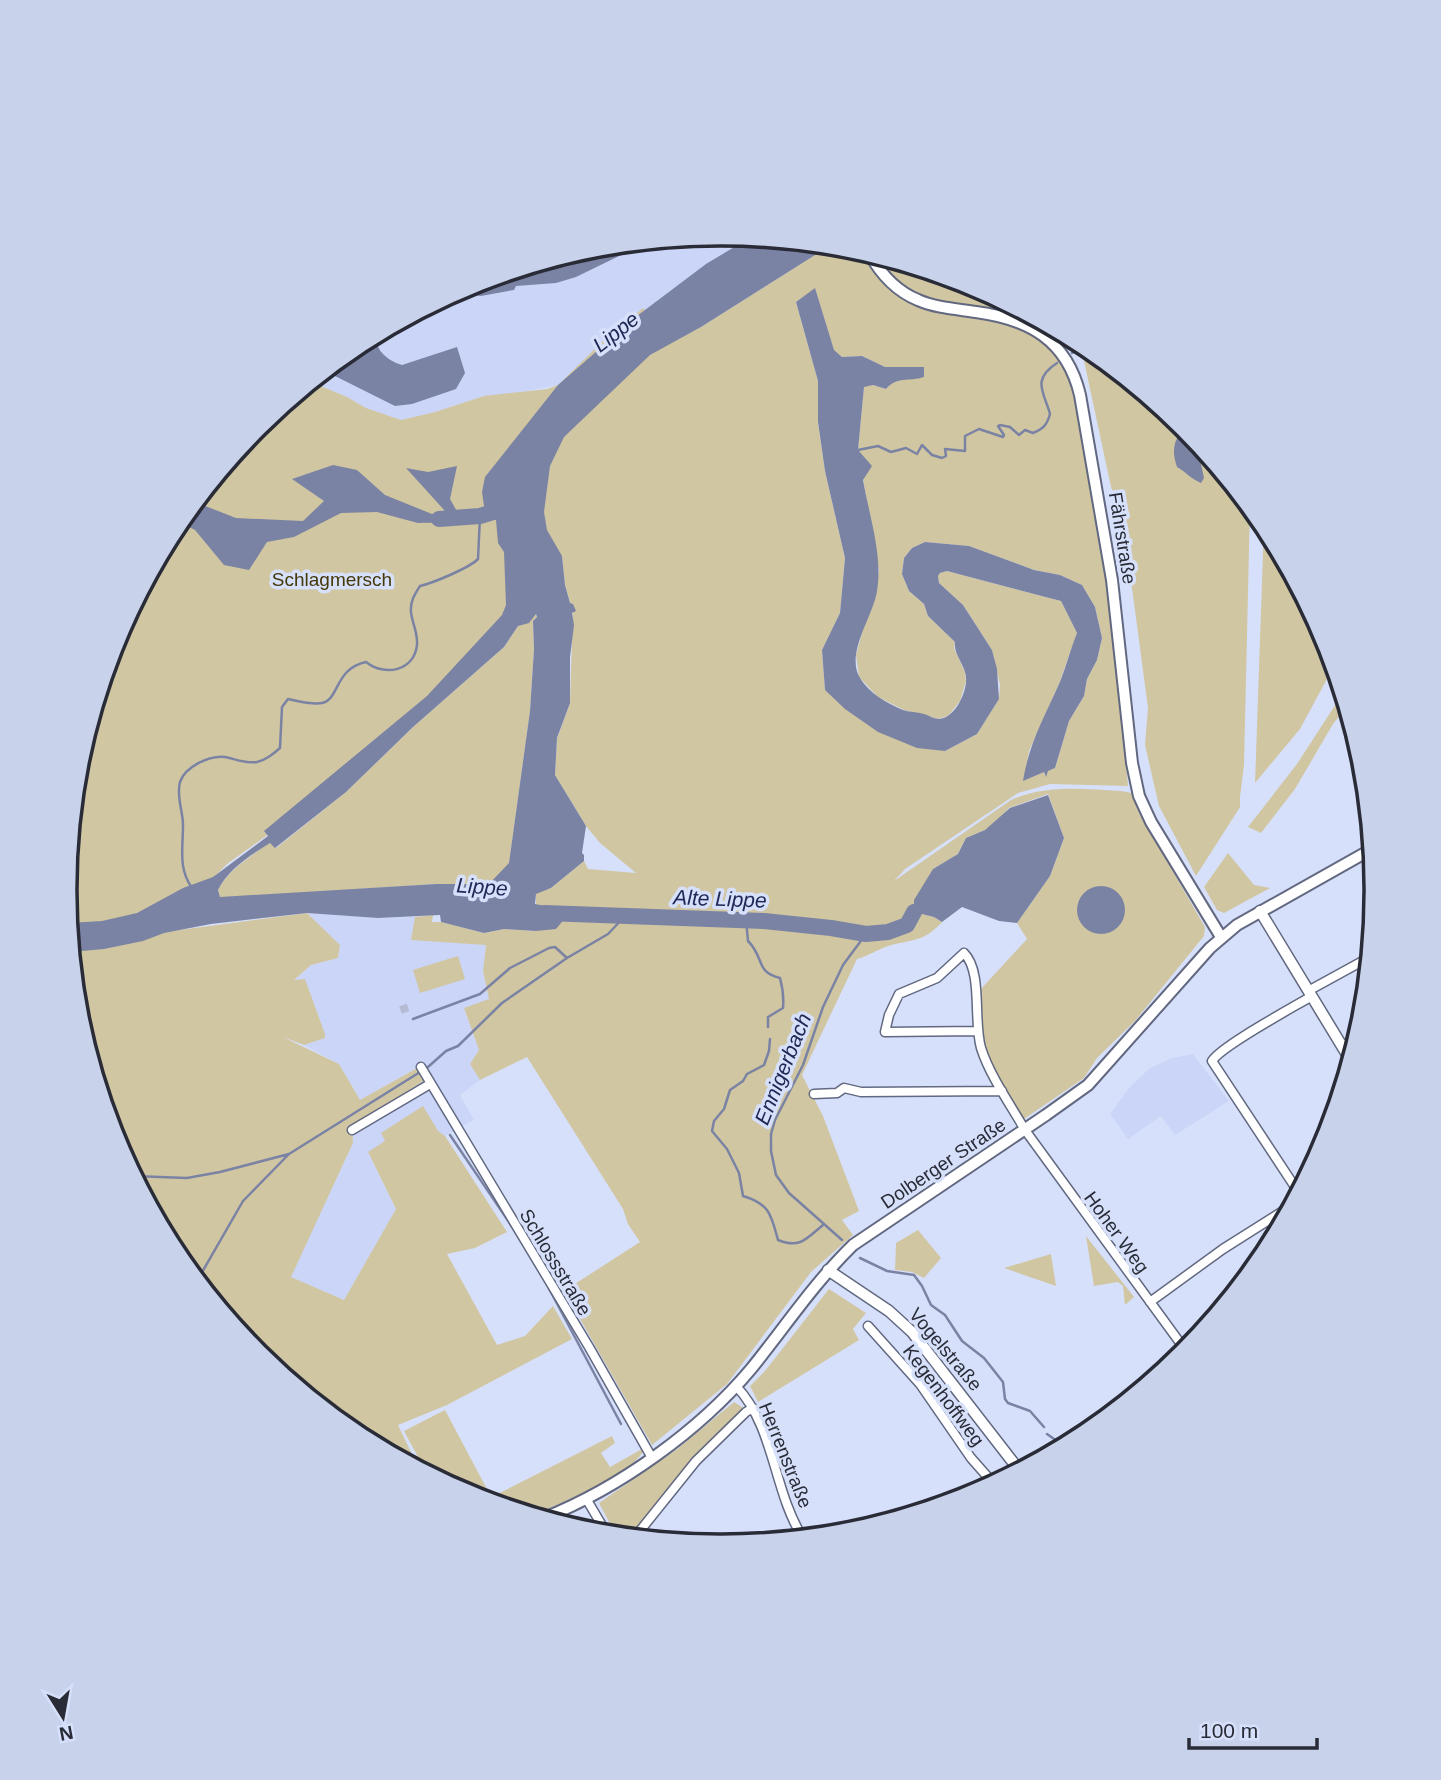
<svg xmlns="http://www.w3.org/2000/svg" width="1441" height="1780" font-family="Arial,sans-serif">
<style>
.built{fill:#cad5f7}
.green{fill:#d1c6a2;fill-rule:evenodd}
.water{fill:#7a83a4;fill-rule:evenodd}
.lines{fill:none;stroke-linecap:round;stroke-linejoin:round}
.stream{stroke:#7a83a4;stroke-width:2.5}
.river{stroke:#7a83a4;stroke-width:16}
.minor-tunnel{stroke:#b4bcd4;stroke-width:8;stroke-dasharray:8 4;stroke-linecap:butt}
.minor-casing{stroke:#616880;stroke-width:11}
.tertiary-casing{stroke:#616880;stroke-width:13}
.secondary-casing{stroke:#616880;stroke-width:14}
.minor{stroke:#fff;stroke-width:8}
.tertiary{stroke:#fff;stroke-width:10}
.secondary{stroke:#fff;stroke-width:10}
.labels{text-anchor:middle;stroke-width:7;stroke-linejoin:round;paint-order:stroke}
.street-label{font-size:19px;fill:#292c37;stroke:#d7e0fb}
.park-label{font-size:19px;fill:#443708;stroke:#d7e0fb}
.water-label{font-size:21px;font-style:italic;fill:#202855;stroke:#d7e0fb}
.rim{fill:none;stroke:#292c37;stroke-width:3.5}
</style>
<rect width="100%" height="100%" fill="#d7e0fb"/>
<!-- built -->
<path class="built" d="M721,234l30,3 -44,27 -70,52 -79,69 -60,11h-14l-49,16 -34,8 -35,-12 -19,-11 -36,-15 46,-37 44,-24 72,-26 8,1 33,-6 2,-4 60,-9 74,-36z
M307,913l71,5 37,-1 -3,23 74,4 -3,27 6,28 -25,10 15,41 -9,14 10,16 -20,15 14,25 -29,16 -7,-5 -53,10 -17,12 28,56 -52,91 -54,-23 63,-133 -1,-18 73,-46 -9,-12 -56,32 -21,-36 -35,-19 21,-7 -3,-12 -29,-45 18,-16 27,-7 2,-12z
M1193,1054l36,47 -54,34 -14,-19 -33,23 -18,-25 19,-26 21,-20 22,-10z"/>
<!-- green -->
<path class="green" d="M831,245l31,6 7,13 24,26 133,38 29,22 11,18 9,22 28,156 15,122 10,118 -78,-2 -32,9 -113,76 -11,12 117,-81c35,-16 73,-11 110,-9l11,2 7,20 66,114 -1,9 -69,85 -38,37 -13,20 -63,43 -31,-58 -8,-20 -3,-52 48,-52 -10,-16 33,-47 14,-38 -16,-44 -39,14 -10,11 -14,11 -19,8 -8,16 -25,15 -19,43 20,5 8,5c-19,21 -30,17 -54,24 -11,4 -20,10 -31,13l-55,116 21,41 36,95 -17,9 11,15 -42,37 -84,112 -75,61 -88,-154 76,-49 -12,-18 -5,-15 -96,-152 -47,23 -10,-16 9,-14 -15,-42 25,-9 -6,-28 3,-26 -75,-5 4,-23 18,-2 -1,7h9l43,11 20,-4 32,2v-38l15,-5 33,-27 4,8 48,4 -36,-30 -14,-17 -31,-51 2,-36 13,-36 3,-99 -3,-1 -5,-18 -3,-29 -115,129 -160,136 -60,43 -35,35 -20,32 135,-18 33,32 -2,13 -27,7 -17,15 11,-1 20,55v4l-21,7 -21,-8 56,27 21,36 57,-32 8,12 -73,46 1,17 -62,134 53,23 52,-91 -28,-57 17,-11 -4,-8 42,-27 15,25 7,5 62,96 -32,16 -28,6 50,91 28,-9 28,-30 19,33 -125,66 -49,20 21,44 -63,-34 -99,-82 -8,-9 7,-11 -14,-3 -11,-7 -56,-69 -60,-113 -38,-123 -12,-128 12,-128 38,-123 61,-114 81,-99 54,-44 36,15 19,11 35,12 34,-8 49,-16 63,-7 11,-4 46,-45 39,-32 28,35 30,-16zM815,289l19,62 8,6 20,-1 23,11h38l-31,15 -6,7 -13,-4 -9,1 -6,64 21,121 -23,84 3,22 19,20 26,13 34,9 10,-3 12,-15 6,-20 -1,-9 -11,-24 1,-6 -27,-26 -4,-12 -15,-13 -7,-17 2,-16 8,-10 13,-6 44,4 65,24 26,5 22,10 13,22 7,31 -5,22 -10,19 -3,17 -15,25 -14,47 -8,3 -2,5 -1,-4 -20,8 5,-29 30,-67 18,-51 -16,-32 -114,-30 -7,2 -2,3 1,7 24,22 29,45 8,35 -1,14 -22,35 -32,17 -120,-61 -3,-40 18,-37 5,-55 -20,-87 -7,-48v-42l-22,-79z
M877,260l12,6 10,-4 73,22 87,47 -3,6c-20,-8 -29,-20 -53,-26 -61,-14 -79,2 -126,-51z
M1080,342l104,85 66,79 -6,259 -4,32v10l-44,69 -37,-70 -14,-61 3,-37 -26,-195 -11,-26z
M1264,524l62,115 8,27 -34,63 -45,54z
M536,614l1,3 -4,4 1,28 -4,62 -21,153 -20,21 -53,-1 -216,14 -2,-8c10,-21 34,-34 52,-48l6,6 70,-56 67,-65 91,-80 14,-21z
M1343,693l4,14 -14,17 -38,65 -34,44 -13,-6 49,-63z
M1228,853l26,32 16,3 -46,25 -7,-3 -13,-23z
M458,956l7,23 -45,14 -7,-23z
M918,1230l23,28 -17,20 -12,-6 -17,-2 1,-27z
M1086,1236l48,61 -9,8 -2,-19 -5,-4 -24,4z
M1051,1254l5,32 -52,-18z
M829,1289l37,24 -13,16 6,11 -101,62 -8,-16 15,-15z
M734,1402l11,7 -113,128 -16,-2 -17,-32 77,-53z
M445,1410l43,81 -12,7 -50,-26 -22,-41z
M612,1436l3,7 -14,10 9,14 32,-18 1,3c-17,25 -81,51 -110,63l-38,-11 -3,-7z"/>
<!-- water -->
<path class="water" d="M751,237l80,8 -130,82 -51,28 -86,82 -14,29 -6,46 3,18 15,26 3,29 5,18 3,1 3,7 -4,2 2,12 -4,32v46l-13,35 -2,37 31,51 -4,27 2,2v6l-33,27 -15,6 -1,10 30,6 1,7 -10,12 -20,2 -32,-2 -20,4 -43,-11 -1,-7 -62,3 -71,-5 -96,11 -47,9 -21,8 -39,8 -33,3 -3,-29 34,-2 35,-8 46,-25 30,-11 55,-41 -4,-5 163,-135 75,-81 4,-10 -2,-53 -6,-9 -2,-23 -12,-14 -2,-14 3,-15 73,-92 79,-69 69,-52zM536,614l1,3 -4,4 1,28 -4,62 -21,152 -20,21h-53l-216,13 -2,-7c10,-21 33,-35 52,-47l5,5 71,-56 67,-65 91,-80 14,-21 11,-3z
M650,241l-74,36 -20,6 -40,3 -2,4 -33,6 -8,-1 -72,26 69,-37 123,-37z
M815,288l19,62 8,7 20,-1 23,11h39v10c-15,5 -27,-1 -38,12l-13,-4 -9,2 -6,63 14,16 -9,14c6,35 20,75 14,111 -4,26 -32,62 -17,87 9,15 28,26 43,32 6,2 14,2 21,4 4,1 10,5 15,5 15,-1 26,-23 27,-37 2,-15 -13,-26 -11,-40l-27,-26 -4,-12 -15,-13 -7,-17 2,-16 8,-10 13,-6 44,4 65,24 26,5 22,10 13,22 7,31 -5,22 -10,19 -3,17 -15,25 -14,47 -7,3 -2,6 -2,-5 -21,9c6,-38 21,-63 36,-97 7,-16 11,-34 18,-51l-16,-32 -114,-30 -7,2 -2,3 1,7 24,22 29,45 5,19 2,30 -22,35 -32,17 -28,-3 -39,-16 -33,-23 -20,-19 -3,-40 18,-37 5,-55 -20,-87 -7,-49v-41l-22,-79z
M381,332c-12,15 7,29 21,33l55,-18 8,26 -9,16 -44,15 -17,2 -70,-35 32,-26z
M1171,416l25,25 8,37 -3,5c-10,-4 -15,-11 -24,-16 -4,-12 -5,-23 3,-33l-3,-6 -9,-4z
M333,465l24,5 28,25 47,19 13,-3 -39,-43 22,4 29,-6 -7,33 13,23 -45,1 -41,-11 -36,1 -47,24 -27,5 -18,28 -25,-5 -29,-35 -16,-8 16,-20 41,16 67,3 21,-20 -32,-22z
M1048,795l16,43 -14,38 -33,47 -18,-2 -37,-14 -20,15 -8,-5 -20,-5v-12l19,-31 25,-15 8,-16 19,-8 25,-22z
M1077 910a24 24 0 1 1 48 0a24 24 0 1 1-48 0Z"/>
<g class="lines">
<!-- stream -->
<path class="stream" d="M1072,353l12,-9
M858,450l20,-4 13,6 15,-4 11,6 5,-9 10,10 10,3 4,-2 -1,-7 20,2v-15l14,-7 24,8 1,-2 -6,-9 2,-1 10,2 9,8 6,-5 8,3c10,-4 14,-8 17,-19 -6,-22 -19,-34 7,-51
M192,888c-14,-20 -9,-39 -9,-63 0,-14 -7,-29 -3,-43 5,-15 29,-27 45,-25 10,2 21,7 32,5 9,-2 16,-8 23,-14l2,-41 6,-8c10,2 24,6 34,4 18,-4 12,-34 44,-41 19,15 48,9 51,-17 1,-13 -5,-22 -6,-33 -1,-11 4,-18 9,-26 13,-3 49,-18 58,-27l2,-43
M746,920l2,21c17,17 7,31 32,37 3,11 4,19 3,30l-15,9v10
M413,1019l67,-25 30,-26 39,-20 6,-1 12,11
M770,1039l-1,12 -5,14 -17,9 -4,7 -13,9 -6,19 -10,12 -2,10 15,18 12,24 4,23c27,8 28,19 35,44 22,9 28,-1 45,-15
M450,1135l65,96
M133,1176l54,2 33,-6 69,-18 139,-87 18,-16 12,-5 44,-43 65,-45 41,-24 18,-19
M842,1240l-53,-47 -13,-18 -5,-24v-17l4,-14 28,-55 20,-58 20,-42 23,-31
M860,1258l27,13 27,4 8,11 9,19 14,10 17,26 22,17 19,24 2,17 3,4 22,8 14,16
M197,1281l46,-80 46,-47
M545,1281l76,143
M1047,1434l17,12"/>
<!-- river -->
<path class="river" d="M439,519l41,-3 30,-9
M545,913l219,8 67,7 35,6 22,-2 19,-7 7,-13"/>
<!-- minor-tunnel -->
<path class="minor-tunnel" d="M403,1005l3,9"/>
<defs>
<path id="minor" d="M1308,991l62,-34
M978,1031l-93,1 4,-17 10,-21 38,-16 27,-25c19,19 9,67 17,95 9,28 29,56 44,82l161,221
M1342,1046l16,-9
M421,1067l168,280 63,111
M814,1094l23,-1 7,-5 17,4 141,-1
M352,1130l78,-46
M1299,1193l-87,-132c9,-15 80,-53 100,-65
M1150,1302l73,-53 68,-43
M868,1326l52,58 51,74 23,26
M736,1386c39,41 37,105 67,152
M1088,1430l2,1
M587,1500l20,34
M635,1537l61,-76 50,-49 7,-4"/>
<path id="tertiary" d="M1260,911l91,150
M828,1270l61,41 23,21 107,138"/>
<path id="secondary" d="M869,253c11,20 27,38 49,47 18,8 38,9 58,12 53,7 91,28 104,83l32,185 20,183 7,33 12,26 70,115
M544,1518c75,-30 155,-87 207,-149 34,-42 63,-86 102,-124l193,-130 42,-30 122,-137 27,-23 135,-76"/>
</defs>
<!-- minor casing -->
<use href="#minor" class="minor-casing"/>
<!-- tertiary casing -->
<use href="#tertiary" class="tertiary-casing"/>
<!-- secondary casing -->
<use href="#secondary" class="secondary-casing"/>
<!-- minor -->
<use href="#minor" class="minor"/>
<!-- tertiary -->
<use href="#tertiary" class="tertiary"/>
<!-- secondary -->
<use href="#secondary" class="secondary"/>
</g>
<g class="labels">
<!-- street labels -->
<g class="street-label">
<text transform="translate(1123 538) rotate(81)" y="7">Fährstraße</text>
<text transform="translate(943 1163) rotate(-34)" y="7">Dolberger Straße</text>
<text transform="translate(1117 1232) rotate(54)" y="7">Hoher Weg</text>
<text transform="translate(556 1262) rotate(59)" y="7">Schlossstraße</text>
<text transform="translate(946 1349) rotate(50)" y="7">Vogelstraße</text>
<text transform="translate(944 1395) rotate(53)" y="7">Kegenhoffweg</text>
<text transform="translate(786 1455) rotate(68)" y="7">Herrenstraße</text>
</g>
<!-- park labels -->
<g class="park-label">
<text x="332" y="586">Schlagmersch</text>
</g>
<!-- water labels -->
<g class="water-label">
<text transform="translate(616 332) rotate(-38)" y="7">Lippe</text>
<text transform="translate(482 887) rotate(4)" y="7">Lippe</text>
<text transform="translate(720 899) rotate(2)" y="7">Alte Lippe</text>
<text transform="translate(783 1069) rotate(-68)" y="7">Ennigerbach</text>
</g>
</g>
<!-- crop -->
<path d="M0 0H1441V1780H0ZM720 246H721A643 643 0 0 1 1364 889V891A643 643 0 0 1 721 1534H720A643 643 0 0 1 77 891V889A643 643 0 0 1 720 246Z" fill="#c9d2eb" fill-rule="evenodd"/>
<path class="rim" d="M720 246H721A643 643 0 0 1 1364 889V891A643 643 0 0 1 721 1534H720A643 643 0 0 1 77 891V889A643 643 0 0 1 720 246Z"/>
<!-- north arrow -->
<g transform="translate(63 1717) rotate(169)" stroke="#d7e0fb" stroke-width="5" paint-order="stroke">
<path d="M0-5L12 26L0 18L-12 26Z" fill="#292c37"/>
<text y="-10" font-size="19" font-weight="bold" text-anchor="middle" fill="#292c37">N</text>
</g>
<!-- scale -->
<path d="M1189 1738v10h128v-10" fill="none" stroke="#292c37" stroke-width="3.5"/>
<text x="1200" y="1738" font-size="21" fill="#292c37" stroke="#d7e0fb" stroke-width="5" paint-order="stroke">100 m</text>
</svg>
